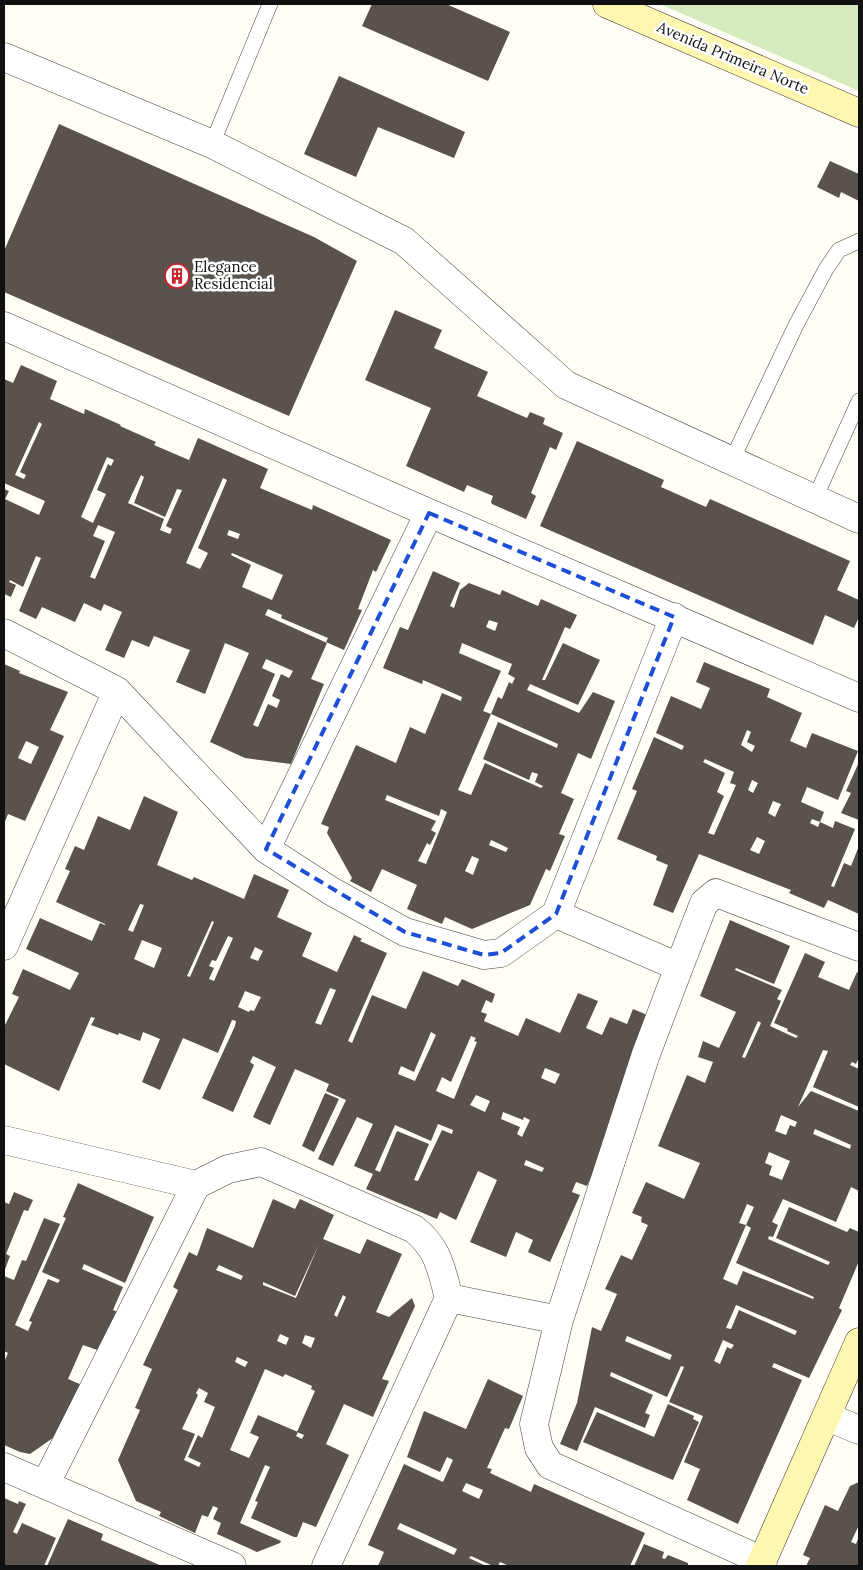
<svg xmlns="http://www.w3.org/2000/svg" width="863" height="1570" font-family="Lora,serif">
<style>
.green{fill:#d5ebbd}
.building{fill:#5a524d;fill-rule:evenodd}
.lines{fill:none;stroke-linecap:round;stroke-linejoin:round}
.lane-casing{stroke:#444;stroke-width:16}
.street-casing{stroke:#444;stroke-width:29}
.secondary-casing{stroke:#333;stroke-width:29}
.lane{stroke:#fff;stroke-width:15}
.street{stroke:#fff;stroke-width:28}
.secondary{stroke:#fff6b0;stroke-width:28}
.marked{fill:none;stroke:#1d4ed8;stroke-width:4;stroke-dasharray:10 6;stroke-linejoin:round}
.labels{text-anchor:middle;stroke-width:5;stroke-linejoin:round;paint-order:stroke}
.street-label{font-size:15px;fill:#111;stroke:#fff}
.poi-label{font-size:15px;fill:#111;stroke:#fff;text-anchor:start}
</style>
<rect width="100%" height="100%" fill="#fffdf5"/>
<!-- green -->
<path class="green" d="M660,4h199v87z"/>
<!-- building -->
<path class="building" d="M372,4h74l64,28 -22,49 -126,-55z
M339,76l126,56 -11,26 -76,-31 -22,50 -52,-23z
M59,124l255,113 43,24 -68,155 -285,-124v-41z
M830,161l29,13v27l-18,-9 -2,6 -22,-11z
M395,310l47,20 -8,18 54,24 -11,24 50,22 3,-6 15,6 -2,6 20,9 -7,17 -6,-3 -19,46 5,3 -10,23 -34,-15 -1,-2 2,-6 -26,-11 -3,7 -58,-26 25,-58 -66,-28z
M21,365l36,16 -7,18 34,15 1,-5 36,16 -1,1 36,16 -2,3 35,15 9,-22 70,31 -8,19 52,22 1,-5 78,35 -15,32 -3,-2 -15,39 4,1 -18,40 -18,-8 2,-4 -47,-20 1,-3 -14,-6 -3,6 62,28 -16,36 13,5 -33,80 -46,-6 -35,-16 39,-89 -24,-10 -20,51 -29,-12 14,-32 -3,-1 -33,-13 -5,11 -17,-7 -8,18 -19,-8 17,-38 -18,-8 -3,7 -17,-8 -9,19 -33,-15 -6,12 -17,-8 22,-53 -5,-2 -13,31 -13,-7 -1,2 7,3 -5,12 -7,-3v-105l5,2 -4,8 34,16 6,-14 -41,-18v-104l9,4zM39,422l3,2 -22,48 6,3 -2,4 -9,-4zM107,457l7,3 -3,6 -3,-2 -11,26 9,4 -13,29 -12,-6zM141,475l3,2 -10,26 31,14 12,-28 5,1 -16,36 6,3 -2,5 -10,-4 4,-11 -36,-16zM223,478l4,2 -29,68 10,5 -8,16 -14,-6zM98,525l17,7 -20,47 -5,-2 15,-36 -12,-5zM229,530l11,4 -2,5 -11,-4zM232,553l51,22 -11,25 -30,-13 9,-22 -20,-10zM266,659l27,12 -4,7 -8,-4 -9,22 8,4 -3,8 -9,-4 -10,23 -5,-2 22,-51 -13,-6z
M577,441l87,39 -3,7 45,20 4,-8 140,62 -13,29 22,10v17l-5,11 -29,-13 -12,30 -273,-119z
M433,571l27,12 -10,23 4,2 6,-18 9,-7 31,12 2,-5 36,16 3,-7 36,16 -7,14 -5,-2 -23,53h3l18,-37 37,17 -22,45 -48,-21 -3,6 52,23 14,-21 22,9 -24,58 -13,-6 -17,40 13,6 -15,35 6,2 -15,35 -4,-2 -16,36 -58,24 -27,-12 -3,7 -35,-15 10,-24 -35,-16 -11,23 -21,-11 2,-3 -25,-45 2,-6 -8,-3 35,-79 40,18 14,-36 15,7 17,-41 19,8 1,-4 -39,-17 -1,4 -39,-16 17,-41 8,3zM489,620l9,3 -3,8 -9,-4zM462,643l50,21 -4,10 7,4 -3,6 -3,-2 -7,17 -4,-2 -7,17 67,30 -1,4 -59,-26 -15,37 46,21 3,-8 6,2 -3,8 8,4 -2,2 -56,-25 -14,32 -13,-5 33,-76 -8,-3 18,-40 -42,-18zM387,795l52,21 2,-7 6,3 -21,52 -8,-3 9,-18 3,2 6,-12 -5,-3 5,-9 -51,-21zM491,840l17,8 -2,4 -17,-7zM472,856l7,3 -6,16 -8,-4z
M704,662l66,27 -3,8 35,16 -12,28 16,7 6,-15 46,18 -20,49 -31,-13 -6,15 23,10 -4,10 -8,-3 -2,4 8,4 2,-5 13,6 2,-7 20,8 -24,57 3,1 10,-24 7,3 8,-20v68l-31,-14 -4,8 -35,-15 2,-3 -92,-36 -26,59 -20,-8 15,-40 -12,-5 1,-4 -40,-17 20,-48 -5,-2 22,-52 28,13 2,-4 -28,-13 15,-37 30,13 9,-21 -14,-6zM747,730l4,2 -4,10 8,4 -3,6 -11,-7zM705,759l29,13 -4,11 6,2 -22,50 -6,-2 16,-37 -7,-4 8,-19 -22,-11zM752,780l6,3 -5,10 -5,-3zM773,801l8,3 -6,13 -7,-4zM757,837l8,4 -6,13 -9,-4z
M4,664l16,7 -1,2 49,19 -18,38 14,6 -39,85 -17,-7 -4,10zM26,741l13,6 -8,17 -13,-6z
M859,762v58l-18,-7 10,-20 -5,-2z
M144,796l34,16 -21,53 35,15 2,-3 50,22 10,-25 35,16 -12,27 35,16 -10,23 35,16 17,-37 8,4 -2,2 27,12 -39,88 4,2 20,-48 34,14 17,-38 35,15 4,-7 33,15 -3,9 -6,-3 -5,12 6,2 -3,7 34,15 8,-18 34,15 18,-40 20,8 -12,27 16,7 8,-18 17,7 6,-15 24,10 -70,167 -11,-4 -4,10 8,3 -30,67 -22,-10 5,-12 -17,-8 -10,25 -36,-15 27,-62 -19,-9 -22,49 -16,-8 -3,7 -71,-30 7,-15 -19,-8 19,-42 -16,-7 -24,49 -15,-7 28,-59 -20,-9 3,-7 -34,-15 -25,56 -17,-8 23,-50 -23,-11 -3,6 4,3 -21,47 -31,-14 33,-72 1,-5 -4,-1 -14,33 -35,-15 -23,52 -18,-8 18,-43 -17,-7 -3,9 -21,-8 -1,2 -27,-10 4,-7 -4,-1 -32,74 -55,-27v-37l15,-30 -7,-3 11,-25 47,21 9,-17 -53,-24 14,-31 52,23 8,-18 5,2v-1l-49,-22 14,-31 -5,-2 10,-23 9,4 14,-34 32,14zM140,904l4,1 -11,27 -5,-2zM212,921l2,1 -24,55 -3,-1zM228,936l5,2 -19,43 -5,-2 5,-11 -5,-2 3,-6 4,1zM142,940l20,8 -8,20 -20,-9zM255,947l8,4 -5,10 -8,-3zM330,988l6,2 -15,35 -6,-2zM245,991l16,6 -7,14 -4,-1 -1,2 -11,-5zM431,1032l5,3 -21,46 -17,-7 3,-8 13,6zM471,1036l5,2 -2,3 3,1 -23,57 -18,-8 6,-14 9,5zM545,1068l15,6 -5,10 -14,-6zM476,1095l14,6 -5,11 -15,-7zM503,1112l20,8 1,-3 6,3 -8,17 -5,-3 3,-7 -19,-8zM438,1124l15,6 -1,4 -10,-4 -24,51 -4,-1 15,-36 -32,-13 -17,41 -5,-2 20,-45 36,16zM526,1160l18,8 -2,4 -18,-7z
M730,920l60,26 -16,38 -38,-16 -1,2 47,20 -5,9 4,2 -11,25 26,12 2,-2 -11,-5 1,-2 -14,-6 31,-70 20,9 -7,15 31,13 8,-18 2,1v84l-3,7 -4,-2 -2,3 9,4v38l-46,-20 15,-36 -5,-1 -25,57 13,-16 48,20v80l-8,-4 -15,35 -53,-23 -11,23 6,3 -5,12 -4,-1 -1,3 60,26 2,-3 -54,-24 13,-31 58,25 3,-4 9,4v29l-20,47 3,2 -33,68 -35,-15 -2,4 30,13 -64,144 -51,-24 13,-31 -16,-7 19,-46 -34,-14 15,-35 -3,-1 -14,31 -56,-25 -1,4 43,19 -8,18 5,2 -5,13 -50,-21 -18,44 -17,-7 17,-41 15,-76 9,4 16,-37 -12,-5 16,-34 11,5 16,-35 -7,-3 1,-5 -10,-4 14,-31 38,17 16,-36 -42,-17 29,-71 18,8 8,-21 -15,-5 5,-16 16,7 17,-36 -36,-16zM758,1021l3,2 -16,35 -3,-1zM781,1115l16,7 -2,5 -5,-2 -4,10 -11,-4zM815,1129l36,16 -1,4 -37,-15zM769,1152l21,9 -8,19 -13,-5 3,-9 -7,-3zM747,1204l7,3 -8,18 5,3 -15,35 78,34 -1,2 -70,-28 -6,14 -14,-6 23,-54 -7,-2zM736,1305l61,26 -2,4 -56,-25 -8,19 -5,-1zM627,1336l45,19 -2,5 -45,-19zM723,1340l11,5 -3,4 -4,-2 -7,17 -6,-3z
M325,1093l14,6 -25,53 -12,-6z
M78,1183l76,34 -29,66 -41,-19 -2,5 41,18 -10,23 7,3 -20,38 -17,-6 -15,34 14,6 -22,48 -30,21 -10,-2 -16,-7v-83l4,-9 -4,-2v-75l10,4 8,-20 4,1 18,-43 16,6 -45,101 13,6 4,-9 -3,-1 19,-42 10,4 2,-3 -18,-8 24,-54 -3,-1z
M14,1192l19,8 -5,11 -4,-1 -18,44 4,2 -6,16v-70l5,2z
M273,1199l22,10 5,-10 34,16 -11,24 37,15 7,-15 35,15 -26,58 13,5 23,-19 3,8 -33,73 7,2 -16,36 -29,-13 -18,40 23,11 -33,72 -13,-5 -6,15h-3l-43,-19 7,-16 -3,-1 15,-34 -5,-2 -25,58 41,18 -1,2 -23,9 -40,-18 4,-11 -8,-4 5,-11 -5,-2 -5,11 -6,-2 -7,18 -36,-17 2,-4 -25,-11 -18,-41 22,-50 -5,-2 17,-39 -9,-4 35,-75 -5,-3 16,-35 8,4 10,-28 46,20zM319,1244l-23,54 -33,-13v-3l32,14zM219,1265l24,11 -2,4 -25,-10zM343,1295l3,2 -9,20 -3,-2zM280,1334l9,4 -3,7 -9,-4zM305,1335l10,3 -4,10 -9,-5zM237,1357l11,5 -3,5 -10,-5zM265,1369l18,8 2,-3 27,12 -1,3 4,2 -18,41 7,3 -2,4 -6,-3 2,-4 -40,-17 -8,18 9,4 -10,21 -19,-8zM199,1388l9,5 -4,9 11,5 -13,31 -4,-3 -10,22 13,6 -2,4 -15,-7 11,-26 -13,-5 16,-34 -2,-2z
M488,1379l35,17 -14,33 -4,-1 -18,40 5,1 -2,4 41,19 3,-8 111,49 -15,33h-121l-9,-4 -2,4h-5l-22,-10 -2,2 17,8h-108l6,-14 -16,-7 36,-81 39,18 10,-22 -6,-3 -7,15 -33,-15 17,-46 42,18zM466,1483l17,7 -4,9 -17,-8zM400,1523l57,26 -3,6 -57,-26z
M668,1404l26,12 -1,3 6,3 -26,58 -90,-38 14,-30 57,25z
M859,1482v43l-8,17 5,2 3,-8v30h-53l4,-8 -7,-3 22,-50 13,6 12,-25z
M4,1498l14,6 1,-3 7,3 -13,28 4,2 5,-11 34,15 -12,28h-40z
M68,1519l35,15 -2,6 61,26h-115z
M644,1544l20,8 -2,6 3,1 3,-4 20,8v3h-54z"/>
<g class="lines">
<defs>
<path id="lane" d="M212,144l58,-140
M732,460l64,-135 30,-56 13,-19 20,-9
M815,498l44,-97"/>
<path id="street" d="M4,57l208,87 192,97 162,144 293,134
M4,326l425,187 430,185
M4,633l113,58 149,158 65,42 74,41 79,23 17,-2 55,-39 123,53 25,-64 12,-10 143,54
M266,849l163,-336
M556,914l118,-297
M4,946l113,-255
M4,1140l192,45
M449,1298l110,22 87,-266 33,-87
M559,1320l-25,104 5,24 11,17 213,96
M828,1417l31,13
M4,1467l228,99
M45,1485l151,-300 32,-16 33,-7 153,67c25,20 27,40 35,69l-123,268"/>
<path id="secondary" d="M607,4l252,109
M760,1566l99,-224"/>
</defs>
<!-- lane casing -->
<use href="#lane" class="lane-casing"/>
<!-- street casing -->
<use href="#street" class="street-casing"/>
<!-- secondary casing -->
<use href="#secondary" class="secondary-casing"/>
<!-- lane -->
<use href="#lane" class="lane"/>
<!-- street -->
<use href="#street" class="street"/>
<!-- secondary -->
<use href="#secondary" class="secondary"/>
</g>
<!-- marked area -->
<path class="marked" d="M429,513l245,104 -118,297 -55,39 -17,2 -79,-23 -139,-83z"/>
<!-- icons -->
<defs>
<symbol id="building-ring" viewBox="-11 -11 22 22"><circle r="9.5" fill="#fff" stroke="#c4262e" stroke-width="1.5"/><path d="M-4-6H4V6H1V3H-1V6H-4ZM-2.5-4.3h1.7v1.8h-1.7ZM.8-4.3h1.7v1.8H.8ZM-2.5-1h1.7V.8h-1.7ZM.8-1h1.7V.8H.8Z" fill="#c4262e"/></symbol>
</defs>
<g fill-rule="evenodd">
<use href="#building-ring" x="163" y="262" width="28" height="28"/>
</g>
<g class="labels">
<!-- street labels -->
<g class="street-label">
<text transform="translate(733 58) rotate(23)" y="5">Avenida Primeira Norte</text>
</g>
<!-- poi labels -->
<g class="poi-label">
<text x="194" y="272">Elegance<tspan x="194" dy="17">Residencial</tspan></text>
</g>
</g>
<!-- border -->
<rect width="863" height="1570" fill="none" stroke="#111111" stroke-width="10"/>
</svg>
